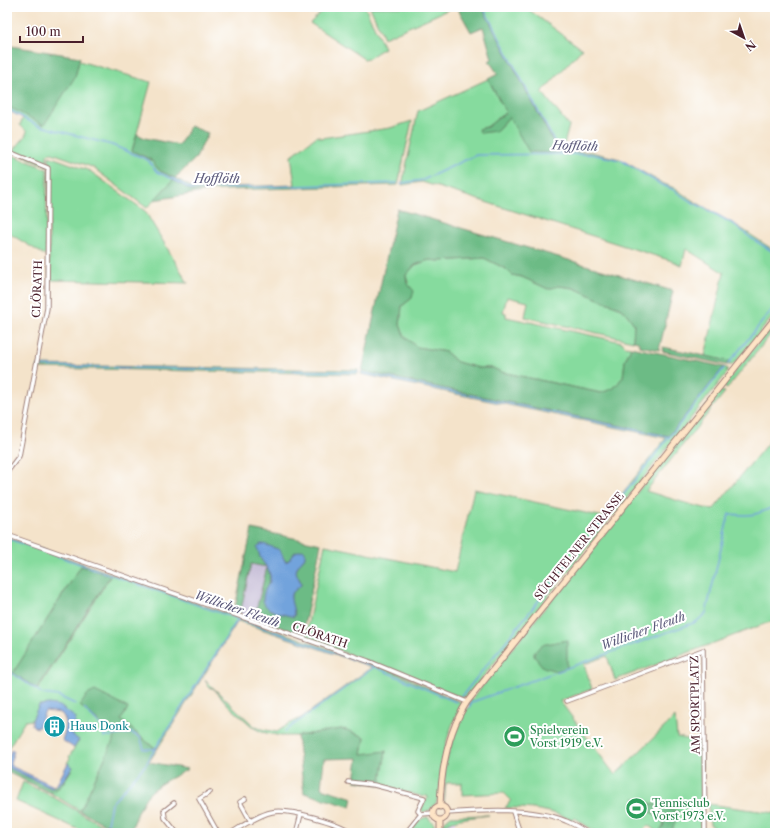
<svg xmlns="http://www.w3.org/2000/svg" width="782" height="840" font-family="'Libre Caslon Text',serif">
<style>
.built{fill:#e7d2ef}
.industrial{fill:#c8bfd8}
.green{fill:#86db9e;stroke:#687d64;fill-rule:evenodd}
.forest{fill:#6cbb85;stroke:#5b6d58;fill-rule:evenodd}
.water{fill:#72a3dc;stroke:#5e6184}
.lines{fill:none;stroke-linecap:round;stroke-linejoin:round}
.stream{stroke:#72a3dc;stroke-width:1.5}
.minor-casing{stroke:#9f817a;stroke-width:5.5}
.secondary-casing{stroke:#9f817a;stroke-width:7}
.minor{stroke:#fff;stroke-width:3.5}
.secondary{stroke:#fee4c6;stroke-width:5}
.labels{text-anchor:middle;stroke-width:4;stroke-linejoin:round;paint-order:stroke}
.street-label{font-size:11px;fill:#4a1f2b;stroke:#fff}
.culture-label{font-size:11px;fill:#0d838f;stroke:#fff;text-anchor:start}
.leisure-label{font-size:11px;fill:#27864d;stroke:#fff;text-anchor:start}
.water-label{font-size:12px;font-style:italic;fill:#5c5a7b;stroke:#fff}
</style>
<rect width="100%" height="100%" fill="#fff"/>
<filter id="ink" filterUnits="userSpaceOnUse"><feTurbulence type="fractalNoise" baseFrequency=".025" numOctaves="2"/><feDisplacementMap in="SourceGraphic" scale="8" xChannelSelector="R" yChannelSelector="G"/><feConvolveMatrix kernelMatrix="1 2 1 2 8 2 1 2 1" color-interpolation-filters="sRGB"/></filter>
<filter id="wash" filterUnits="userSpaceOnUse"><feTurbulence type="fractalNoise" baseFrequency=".012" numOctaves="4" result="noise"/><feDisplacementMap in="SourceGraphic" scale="16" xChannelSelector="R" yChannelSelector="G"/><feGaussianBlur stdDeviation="0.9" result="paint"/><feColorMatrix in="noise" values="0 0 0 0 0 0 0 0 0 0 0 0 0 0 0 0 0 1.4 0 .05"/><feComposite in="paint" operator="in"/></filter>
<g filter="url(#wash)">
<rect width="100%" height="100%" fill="#f4e3ca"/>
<!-- built -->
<path class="built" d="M455,821l-1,12h-10l1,-9z"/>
<!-- industrial -->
<path class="industrial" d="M251,564l16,3 -10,40 6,6 -2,8 -21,-7z"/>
<!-- green -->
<path class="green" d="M327,7h38l19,41 -15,10 -5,1 -54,-36z
M370,7h84l-70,31z
M482,7h43l57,42 -40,43 27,34 -7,26h29l29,7 42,24 12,5 18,12 44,25 39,26v63l-42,51h-7l2,-4 -23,-5 19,-83 -38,-24 -4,17 -7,-4 -253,-80 -20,3 16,-74 70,-32 18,33 -19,15 -9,2 18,2 13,-14 50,35z
M79,61l72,21 -19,69 18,8 10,12 15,7 18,10 102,-3 -4,-29 26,-20 4,2 69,-10 22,-7 -14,64 -206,6 -19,-11 -26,28 -55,-41 -40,-14 -5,1v12l-34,-15 11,-13 3,-6 -7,-7 3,-7 -16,-8v-4l14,7 54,-36z
M7,153l40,16 -1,87 -39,-24z
M49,156l41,15 55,40 43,72 -139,-3z
M484,258l22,11 6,6 10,2 26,12 11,-3 15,2 22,10 23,9 7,6 8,11 -1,17 -108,-24 3,-15 -21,-5 -4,15 3,1v4l116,25 3,4 6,1 -6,14 -2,16 -9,11 -13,5 -100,-21 -8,-4h-14l-22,-6 -11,-10 -29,-5 -12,-10 -5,-12 2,-19 10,-8 -6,-23 9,-10 14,-5 11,1z
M775,322v7l-48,60 -3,-2 1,-3z
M38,365l320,5v4l-321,-6z
M724,367l3,1v5l-114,143 -7,-2 60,-76 -305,-64 1,-3 307,65z
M722,391l3,1 -79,99 46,14 21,5 62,-76v186l-160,60 -8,-24 -23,8 8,25 -32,12 55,74 60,-58 2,20 25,5v91h-31l8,-21 -44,-13 29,24v3l-6,7 -10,-8 -7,8h-43l-24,-15 -2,2c-22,-10 -44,-13 -67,-12l6,-8 -7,-7 -42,2v-12h-16l-2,21v-6l1,-32 11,-39 9,-17 3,-1 2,-4 -2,-1 88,-110 4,-1 3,-4 -1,-3 154,-192z
M474,489l130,28 6,2 -143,178h-7l-155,-60 20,-92 130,27z
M7,537l377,131 79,35c-11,19 -18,39 -21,61 -2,10 -1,31 -6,39 -2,3 -4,4 -6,7l-7,2 -2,-3 7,-12 -2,-2 -2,2 -44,-12 6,-34 -24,4 3,-18 -24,-8 -44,7h-16l-19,-4 -8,-4 -25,-22 -15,-17 -5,-2 -4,-7 49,46 7,3 16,3 10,-7 14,-7 71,-51 -134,-46 -80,127 -5,-1 -13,-11 -19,-16 7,-12 -48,-2 21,18 14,9v4l-35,74 -29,-18 10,-7 12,-19 -6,-4 3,-5 -1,-1 10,-17 -7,-5 4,-17 -37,-13 -7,15 -7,1 -16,26 -2,-1zM81,566l29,11 -72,112 -25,-16z
M23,782l30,15 55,32 -2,4h-22l-2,-2 -66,-30z
M708,804l67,9v20h-62v-7l-3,-1z
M489,815c-10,2 -39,3 -45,11v-4l7,-6z
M428,817l6,7v5h-17l-6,4c4,-8 7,-15 17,-16z"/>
<!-- forest -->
<path class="forest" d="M457,7h25l77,146 -30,-1 -20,-35 -13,14 -15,2 -3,-4 9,-2 19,-15 -18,-33 10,-5 -9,-13 3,-2 -9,-32 -12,5z
M11,46l69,11 -5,20 -31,48 -37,-19v-59h3z
M190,126l18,7 -12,25 -21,20 -15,-7 -10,-12 -18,-8 5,-17 8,4 34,7z
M173,180l19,11h18l-56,9z
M397,209l276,82 -14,59 -19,-4 -2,-4 -5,-1 1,-17 -8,-11 -7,-6 -23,-9 -22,-10 -15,-2 -11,3 -26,-12 -10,-2 -6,-6 -22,-11 -44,3 -11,-1 -14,5 -9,10 1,8 7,8 -2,7 -10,8 -2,19 5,12 12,10 29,5 11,10 22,6h14l8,4 100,21 13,-5 9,-11 2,-16 6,-14 93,20 -55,69 -307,-65z
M663,347l66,14 -3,4 -64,-14z
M252,529l69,15 -19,92 -1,-2 -40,-13 2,-8 -4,-2 -2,-4 10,-40 -16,-3 -11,50 -6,-2zM260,557l23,1 2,3 20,-4c-4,5 -11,11 -8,18 2,4 4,6 4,9l-10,10 -1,7 5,14 -30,-25c10,-13 3,-21 -5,-33z
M81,566l29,10 -73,113 -24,-16z
M567,640v28l-11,3 -13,-4 -9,-11v-3l7,-8z
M95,691l33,17 -7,12 19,16 13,11 5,1 -9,14 39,7c-16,9 -38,17 -46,35 -5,9 -8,19 -12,29h-13l-9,-7 -28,-15 35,-74v-4l-14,-9 -21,-18 7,-11z
M341,729l6,1 18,7 -3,17 24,-3 -6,34 -25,-4 3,-23 -34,1 -3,29 32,10 -2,9 -47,-14 -7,-57z
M7,765l2,3 42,20 9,-5 13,-16 -12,19 -10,7 -44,-21z
M634,798l45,14 -8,21h-8l-3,-3 4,-4 -1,-1 1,-2z"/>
<!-- water -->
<path class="water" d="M261,544h3l16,6 5,11h3l7,-9 7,-2 3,1v6c-4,5 -11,11 -8,18 2,4 4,6 4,10l-10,9c-1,9 4,15 3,23 -14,-4 -38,-6 -29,-27 2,-5 6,-7 5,-14 -1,-8 -7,-12 -10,-19 -1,-3 -2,-7 -3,-10z
M49,704l11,2 16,12 -4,17 7,5 -5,8 -12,-8c3,-10 7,-18 -1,-27l-16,-2 -7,17 -4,-1 -2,-2v-5l7,-15z
M11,750l3,1 -4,12 1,3 43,20 3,-2 11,-21 5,4c-6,7 -12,20 -22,21l-42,-20 -2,-5z"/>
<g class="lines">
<!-- stream -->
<path class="stream" d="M483,7l78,147
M7,109l30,16 75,20 36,15 9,12 16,7 18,10 206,-6
M401,183l22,-3 53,-25 114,-1 31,6 39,24 12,5 18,12 16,8 29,16 16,13 24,15
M728,364l47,-58
M38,366l320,6
M362,373l307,64
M608,514l116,-146
M9,539l366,128 81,35
M7,670l36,24 15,2 17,8
M462,696l143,-178
M469,707l3,-5 224,-80 10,-9 23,-99c22,2 26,2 46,-8
M84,709l18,18 2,10 27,-4 9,4 4,12h12
M285,731l89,-64
M107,824l4,-20 36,-41 3,-6 88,-138
M105,833l2,-4"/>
</g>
</g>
<g filter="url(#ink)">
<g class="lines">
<defs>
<path id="minor" d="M7,151l41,17 -1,140 -28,148 -12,16
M7,535l361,126 99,41
M567,701l136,-51 2,183
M348,782l26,3 50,13 -6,13 3,3
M210,792l-11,7 19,34
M245,799l-5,3 11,20
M174,803l-10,8 1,7 12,15
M513,812l7,21
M447,813c37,-3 85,-6 119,8 8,3 15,8 22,12
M301,814l-4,16 4,3
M110,830l4,3
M231,833c13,-8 27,-18 41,-21 16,-4 68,11 80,21
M406,833l15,-19 12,-1"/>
<path id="secondary" d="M433 813a7 7 0 1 1 14 0a7 7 0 1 1-14 0Z
M440,807c1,-37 7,-74 27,-105l308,-384
M440,833v-13"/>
</defs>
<!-- minor casing -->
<use href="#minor" class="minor-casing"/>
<!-- secondary casing -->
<use href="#secondary" class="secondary-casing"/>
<!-- minor -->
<use href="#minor" class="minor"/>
<!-- secondary -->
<use href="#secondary" class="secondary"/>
</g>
</g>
<!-- icons -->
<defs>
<symbol id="building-disc" viewBox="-11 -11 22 22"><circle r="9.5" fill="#0f9aa8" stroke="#fff"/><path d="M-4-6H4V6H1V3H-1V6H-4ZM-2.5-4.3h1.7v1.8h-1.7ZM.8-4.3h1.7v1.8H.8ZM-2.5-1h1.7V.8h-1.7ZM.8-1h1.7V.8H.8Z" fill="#fff"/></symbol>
<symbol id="stadium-disc" viewBox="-11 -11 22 22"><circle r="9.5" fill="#2e9e5b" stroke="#fff"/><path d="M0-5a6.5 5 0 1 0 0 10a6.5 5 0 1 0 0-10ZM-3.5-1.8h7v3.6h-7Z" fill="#fff"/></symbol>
</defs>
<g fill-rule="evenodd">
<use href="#building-disc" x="42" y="714" width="25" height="25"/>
<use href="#stadium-disc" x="502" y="724" width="25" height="25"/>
<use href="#stadium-disc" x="624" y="796" width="25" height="25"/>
</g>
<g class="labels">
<!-- street labels -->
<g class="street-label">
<text transform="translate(37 289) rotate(-88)" y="4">CLÖRATH</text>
<text transform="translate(579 546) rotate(-51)" y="4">SÜCHTELNER STRASSE</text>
<text transform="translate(320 635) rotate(19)" y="4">CLÖRATH</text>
<text transform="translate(695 705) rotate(-91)" y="4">AM SPORTPLATZ</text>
</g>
<!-- culture labels -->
<g class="culture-label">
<text x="70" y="730">Haus Donk</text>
</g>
<!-- leisure labels -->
<g class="leisure-label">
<text x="530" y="734">Spielverein<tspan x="530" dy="13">Vorst 1919 e.V.</tspan></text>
<text x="652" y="807">Tennisclub<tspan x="652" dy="13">Vorst 1973 e.V.</tspan></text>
</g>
<!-- water labels -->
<g class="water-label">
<text transform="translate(575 146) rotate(2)" y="4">Hofflöth</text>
<text x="217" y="183">Hofflöth</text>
<text transform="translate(237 609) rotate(19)" y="4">Willicher Fleuth</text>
<text transform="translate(643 631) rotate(-20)" y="4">Willicher Fleuth</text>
</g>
</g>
<!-- margin -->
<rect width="782" height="840" fill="none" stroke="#fff" stroke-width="24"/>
<!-- north arrow -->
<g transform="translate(744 38) rotate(140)" stroke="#ffffff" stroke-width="3" paint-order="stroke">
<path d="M0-3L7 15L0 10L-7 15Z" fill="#4a1f2b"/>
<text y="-6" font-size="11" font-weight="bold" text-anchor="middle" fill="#4a1f2b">N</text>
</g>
<!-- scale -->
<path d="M20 36v6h63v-6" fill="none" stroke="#4a1f2b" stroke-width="2"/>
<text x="26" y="36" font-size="12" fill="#4a1f2b" stroke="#ffffff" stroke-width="3" paint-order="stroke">100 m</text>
</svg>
